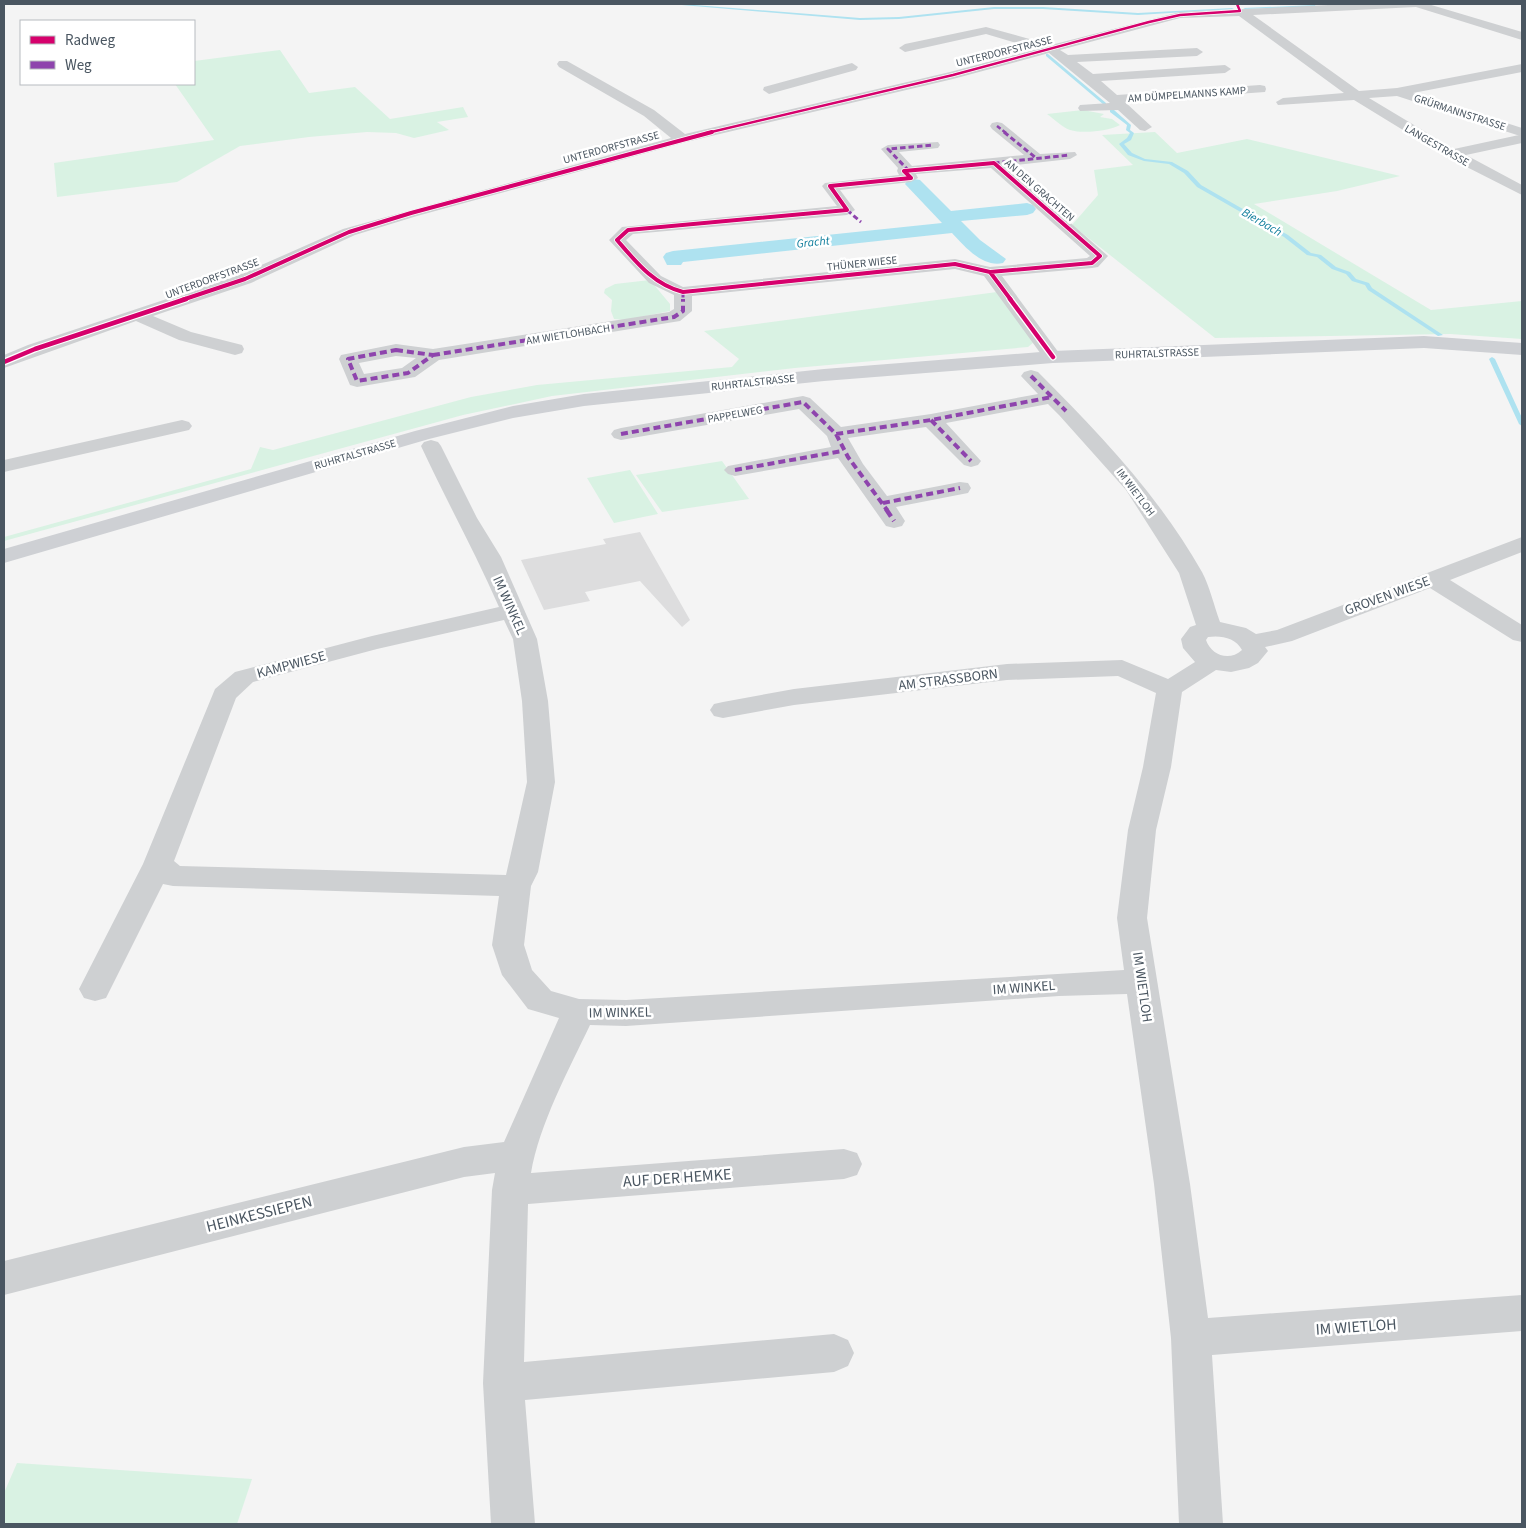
<svg xmlns="http://www.w3.org/2000/svg" width="1526" height="1528" font-family="'Source Sans 3',sans-serif">
<style>
.green{fill:#d9f2e3}
.lines{fill:none;stroke-linecap:round;stroke-linejoin:round}
.stream{fill:#aee2f0;fill-rule:evenodd}
.canal{fill:#aee2f0;fill-rule:evenodd}
.building{fill:#ddddde}
.street{fill:#ced0d2;fill-rule:evenodd}
.secondary{fill:#ced0d4;fill-rule:evenodd}
.quiet-far3{stroke:#8e44ad;stroke-width:2.5;stroke-dasharray:4.5 2.5;stroke-linecap:butt}
.quiet-far2{stroke:#8e44ad;stroke-width:3;stroke-dasharray:5.5 3;stroke-linecap:butt}
.quiet-far1{stroke:#8e44ad;stroke-width:4;stroke-dasharray:7 4;stroke-linecap:butt}
.quiet{stroke:#8e44ad;stroke-width:4.5;stroke-dasharray:9 4.5;stroke-linecap:butt}
.cycleway-far2-casing{stroke:#fff;stroke-width:4}
.cycleway-far1-casing{stroke:#fff;stroke-width:5.5}
.cycleway-casing{stroke:#fff;stroke-width:7}
.cycleway-far2{stroke:#d6006c;stroke-width:2.5}
.cycleway-far1{stroke:#d6006c;stroke-width:4}
.cycleway{stroke:#d6006c;stroke-width:4.5}
.labels{text-anchor:middle;stroke-width:5;stroke-linejoin:round;paint-order:stroke}
.far-street-label{font-size:11px;fill:#4a5661;stroke:#fff}
.far-water-label{font-size:12px;font-style:italic;fill:#0c7c9b;stroke:#fff}
.street-label{font-size:14px;fill:#4a5661;stroke:#fff}
.near-street-label{font-size:16px;fill:#4a5661;stroke:#fff}
</style>
<rect width="100%" height="100%" fill="#f4f4f4"/>
<!-- green -->
<path class="green" d="M280,50l29,43 46,-6 35,32 73,-12 5,10 -31,5 12,8 -35,8 -18,-5 -29,-1 -58,5 -69,9 -63,36 -120,15 -3,-34 160,-23 -39,-56h19v-23z
M1083,110l21,4 -4,3 12,2 8,6c-11,6 -37,9 -50,5 -8,-3 -16,-11 -23,-16z
M1155,132l22,21 70,-14 153,37 -63,15 -83,13 177,106 91,-9v38l-72,-5 -235,4 -143,-113 26,-30 -4,-25 39,-5 -31,-30z
M650,280l20,24v7l-44,9 -12,-1 -3,-8 1,-11 -8,-7 1,-4 10,-5z
M997,292l37,50 -6,5 -233,21 -243,28 -89,19 -459,126v-4l247,-68 9,-22 13,3 198,-53 66,-12 195,-18 7,-8 -35,-28z
M722,461l27,38 -87,13 -26,-37z
M630,470l28,44 -44,9 -27,-45z
M17,1463l235,16 -15,45h-233v-31z"/>
<g class="lines">
<!-- stream -->
<path class="stream" d="M670,4h12l178,14 39,-1 95,-10h49l95,6 94,-5 2,1 -96,6 -95,-6h-49l-95,10 -39,1z
M1315,5l1,2 -71,2 -2,-1z
M1046,54h2l58,49v2h-2l-58,-49z
M1110,110h4l17,15 -1,5 4,3 -3,7 -7,4 8,9 13,6 27,3 16,9 13,14 87,50 23,18 10,2 15,12 14,5 6,7 13,4 3,5 71,47 -5,1 -70,-46 -3,-5 -13,-4 -6,-7 -14,-5 -15,-12 -10,-2 -23,-18 -87,-50 -13,-14 -15,-9 -25,-3 -16,-6 -9,-11 8,-6 3,-5 -4,-3 1,-5 -17,-13z
M1492,357l3,2 27,59v8l-3,-2 -30,-65z"/>
<!-- canal -->
<path class="canal" d="M914,179l6,1 31,31 76,-8 6,2 3,4 -3,4 -6,2 -66,6 19,19 26,19 -3,4c-20,5 -39,-17 -51,-30l-269,29 -2,3h-14l-4,-8 3,-4 7,-2 269,-28 -37,-39 3,-4z"/>
</g>
<!-- building -->
<path class="building" d="M640,532l50,88 -8,7 -42,-46 -55,11 5,9 -46,9 -23,-50 85,-16 -3,-5z"/>
<g class="lines">
<!-- street -->
<path class="street" d="M1349,4h79l94,28v8l-106,-33 -163,8 106,76 38,-3 125,-24v8l-109,21 109,35v15l-56,12 56,30v10l-75,-38 -93,-57 -76,5 -2,-3 7,-4 61,-5 -105,-77 -59,2 -120,32 8,5 129,-7 6,4 -6,4 -120,6 16,12 132,-9 6,4 -6,4 -124,8 16,14 143,-10 5,1 1,3 -1,3 -140,10 27,25 -7,4 -5,-1 -22,-20 -38,1 -2,-3 2,-3 30,-2 -61,-50 -96,26 -267,63 -269,74 -62,19 -104,48 -98,33 38,16 51,13 2,4 -2,4 -7,2 -56,-15 -43,-19 -132,47v-13l24,-10 211,-70 104,-46 328,-91 -27,-22 -85,-49 -2,-3 2,-3h8l87,49 31,24 265,-62 87,-23 -51,-15 -81,18 -6,-4 6,-4 81,-17 65,18 129,-33zM1397,96l120,39h2l-65,14 -85,-51z
M852,63l6,4 -2,3 -87,24 -6,-4 1,-3z
M997,122l5,1 38,31 35,-2 2,3 -7,4 -64,7 102,90 -10,11 -6,1 -90,8 60,81 -2,4h-14l-62,-85 -29,-7 -263,27v15l-12,10 -241,39 -24,17 -58,10 -7,-2 -11,-26 2,-4 55,-11 37,5 236,-37 5,-3v-14l-25,-12 -40,-43 13,-13 215,-21 -15,-20 3,-3 74,-8 -2,-4 1,-3 -17,-19 7,-4 50,-3 2,3 -2,3 -39,4 13,14 112,-11 -32,-26 -2,-3 2,-3zM991,168l99,88 -3,2 -97,9 -35,-8 -272,28 -22,-11 -35,-36 7,-6 214,-19 8,-5 -15,-20 71,-8 7,-4 -2,-4zM396,356l20,2 -14,10 -38,6 -5,-11z
M1031,370l7,2c61,61 121,124 164,200 8,15 12,34 18,50l26,6 10,6 21,-4 245,-93v15l-72,28 72,45v17l-9,-2 -83,-52 -138,53 -27,6 3,4 -10,12 -9,5 -18,4 -15,-2 -34,22 -11,75 -15,63 -9,88 43,266 18,134 314,-23v36l-310,24 11,169h-44l-8,-186 -17,-154 -27,-190 -68,2 -433,30 -36,-1c-21,44 -51,100 -59,148l313,-24 13,4 5,11 -5,11 -13,4 -316,25 -4,158 310,-28 14,6 6,13 -6,13 -14,6 -309,28 10,124h-44l-8,-141 9,-193 3,-17 -31,4 -460,118v-34l460,-114 40,-5 55,-124 -31,-9 -26,-34 -10,-30 7,-49 -326,-10 -10,-2 -57,114 -11,3 -11,-3 -5,-9 64,-125 72,-175 20,-17 137,-36 127,-29c-24,-55 -53,-107 -78,-161l3,-4 7,-2 7,2 3,4 36,72 24,39 36,82 11,62 7,81 -17,90 -7,14 -7,59 8,25 19,21 28,8 47,1 498,-30 -7,-52 11,-88 15,-63 13,-74 -38,-17 -111,4 -213,25 -71,13 -9,-2 -4,-6 4,-6 9,-2 71,-13 213,-25 115,-4 46,19 27,-17 -12,-14 -2,-9 9,-12 6,-2 -17,-52 -53,-83 -67,-75 -11,-11 -102,19 35,38 -3,4 -7,2 -7,-2 -38,-38 -78,11 15,26 24,32 73,-14 8,1 3,5 -3,5 -72,14 9,14 -3,5 -8,2 -8,-2 -48,-68 -103,18 -7,-2 -4,-4 4,-4 103,-19 -4,-11 -28,-27 -178,31 -7,-2 -3,-4 3,-4 7,-2 182,-32 7,2 31,29 90,-13 107,-20 -17,-18 3,-4zM504,620l9,19 9,62 5,81 -21,93 -326,-9 -6,-5 62,-163 17,-16 124,-33zM1208,637c13,-2 28,1 34,13 -13,12 -31,5 -36,-10z
M182,420l7,2 3,4 -3,4 -185,42v-12z"/>
<!-- secondary -->
<path class="secondary" d="M1424,336l98,7v12l-98,-7 -371,15 -229,18 -240,25 -71,12 -84,21 -425,124v-14l411,-118 98,-25 71,-12 240,-25 229,-18z"/>
<!-- quiet-far3 -->
<path class="quiet-far3" d="M997,126l9,7"/>
<!-- quiet-far2 -->
<path class="quiet-far2" d="M1004,132l32,26
M994,163l76,-8
M909,171l-21,-22 45,-4
M847,210l14,12
M683,292v8"/>
<!-- quiet-far1 -->
<path class="quiet-far1" d="M396,350l37,5 -25,18 -51,8 -9,-22z
M433,355l241,-38 9,-6v-12
M1031,376l35,35
M931,420l40,41
M621,434l182,-32 33,32 95,-14 121,-23
M836,434l12,23 39,53
M735,470l107,-19
M883,503l77,-15"/>
<!-- quiet -->
<path class="quiet" d="M886,509l8,12"/>
<defs>
<path id="cycleway-far2" d="M707,133l246,-58 196,-53 31,-7 60,-4 -3,-7"/>
<path id="cycleway-far1" d="M994,163l106,93 -8,7 -102,9 -35,-8 -272,28c-29,-7 -47,-30 -66,-52l11,-10 219,-20 -17,-24 81,-8 -7,-7z
M990,272l21,28
M182,300l63,-21 104,-47 62,-19 301,-81"/>
<path id="cycleway" d="M1010,299l43,58
M4,362l31,-13 151,-50"/>
</defs>
<!-- cycleway-far2 casing -->
<use href="#cycleway-far2" class="cycleway-far2-casing"/>
<!-- cycleway-far1 casing -->
<use href="#cycleway-far1" class="cycleway-far1-casing"/>
<!-- cycleway casing -->
<use href="#cycleway" class="cycleway-casing"/>
<!-- cycleway-far2 -->
<use href="#cycleway-far2" class="cycleway-far2"/>
<!-- cycleway-far1 -->
<use href="#cycleway-far1" class="cycleway-far1"/>
<!-- cycleway -->
<use href="#cycleway" class="cycleway"/>
</g>
<g class="labels">
<!-- far-street labels -->
<g class="far-street-label">
<text transform="translate(1004 51) rotate(-14)" y="4">UNTERDORFSTRASSE</text>
<text transform="translate(1187 94) rotate(-4)" y="4">AM DÜMPELMANNS KAMP</text>
<text transform="translate(1460 112) rotate(18)" y="4">GRÜRMANNSTRASSE</text>
<text transform="translate(1437 145) rotate(30)" y="4">LANGESTRASSE</text>
<text transform="translate(611 147) rotate(-15)" y="4">UNTERDORFSTRASSE</text>
<text transform="translate(1040 190) rotate(41)" y="4">AN DEN GRACHTEN</text>
<text transform="translate(862 263) rotate(-6)" y="4">THÜNER WIESE</text>
<text transform="translate(212 278) rotate(-20)" y="4">UNTERDORFSTRASSE</text>
<text transform="translate(568 334) rotate(-9)" y="4">AM WIETLOHBACH</text>
<text transform="translate(1157 353) rotate(-2)" y="4">RUHRTALSTRASSE</text>
<text transform="translate(753 382) rotate(-6)" y="4">RUHRTALSTRASSE</text>
<text transform="translate(735 414) rotate(-10)" y="4">PAPPELWEG</text>
<text transform="translate(355 454) rotate(-16)" y="4">RUHRTALSTRASSE</text>
<text transform="translate(1136 492) rotate(53)" y="4">IM WIETLOH</text>
</g>
<!-- far-water labels -->
<g class="far-water-label">
<text transform="translate(1262 222) rotate(30)" y="4">Bierbach</text>
<text transform="translate(813 242) rotate(-6)" y="4">Gracht</text>
</g>
<!-- street labels -->
<g class="street-label">
<text transform="translate(1387 595) rotate(-20)" y="5">GROVEN WIESE</text>
<text transform="translate(510 605) rotate(66)" y="5">IM WINKEL</text>
<text transform="translate(291 664) rotate(-15)" y="5">KAMPWIESE</text>
<text transform="translate(948 679) rotate(-7)" y="5">AM STRASSBORN</text>
<text transform="translate(1024 987) rotate(-4)" y="5">IM WINKEL</text>
<text transform="translate(1143 987) rotate(82)" y="5">IM WIETLOH</text>
<text transform="translate(620 1012) rotate(-1)" y="5">IM WINKEL</text>
</g>
<!-- near-street labels -->
<g class="near-street-label">
<text transform="translate(677 1177) rotate(-4)" y="6">AUF DER HEMKE</text>
<text transform="translate(259 1213) rotate(-14)" y="6">HEINKESSIEPEN</text>
<text transform="translate(1356 1326) rotate(-4)" y="6">IM WIETLOH</text>
</g>
</g>
<!-- border -->
<rect width="1526" height="1528" fill="none" stroke="#4a5661" stroke-width="10"/>
<!-- legend -->
<rect x="20" y="20" width="175" height="65" fill="#ffffff" stroke="#b7bbc0"/>
<rect x="30" y="36" width="25" height="8" fill="#d6006c" stroke="#b7bbc0"/>
<text x="65" y="45" font-size="15" fill="#4a5661">Radweg</text>
<rect x="30" y="61" width="25" height="8" fill="#8e44ad" stroke="#b7bbc0"/>
<text x="65" y="70" font-size="15" fill="#4a5661">Weg</text>
</svg>
